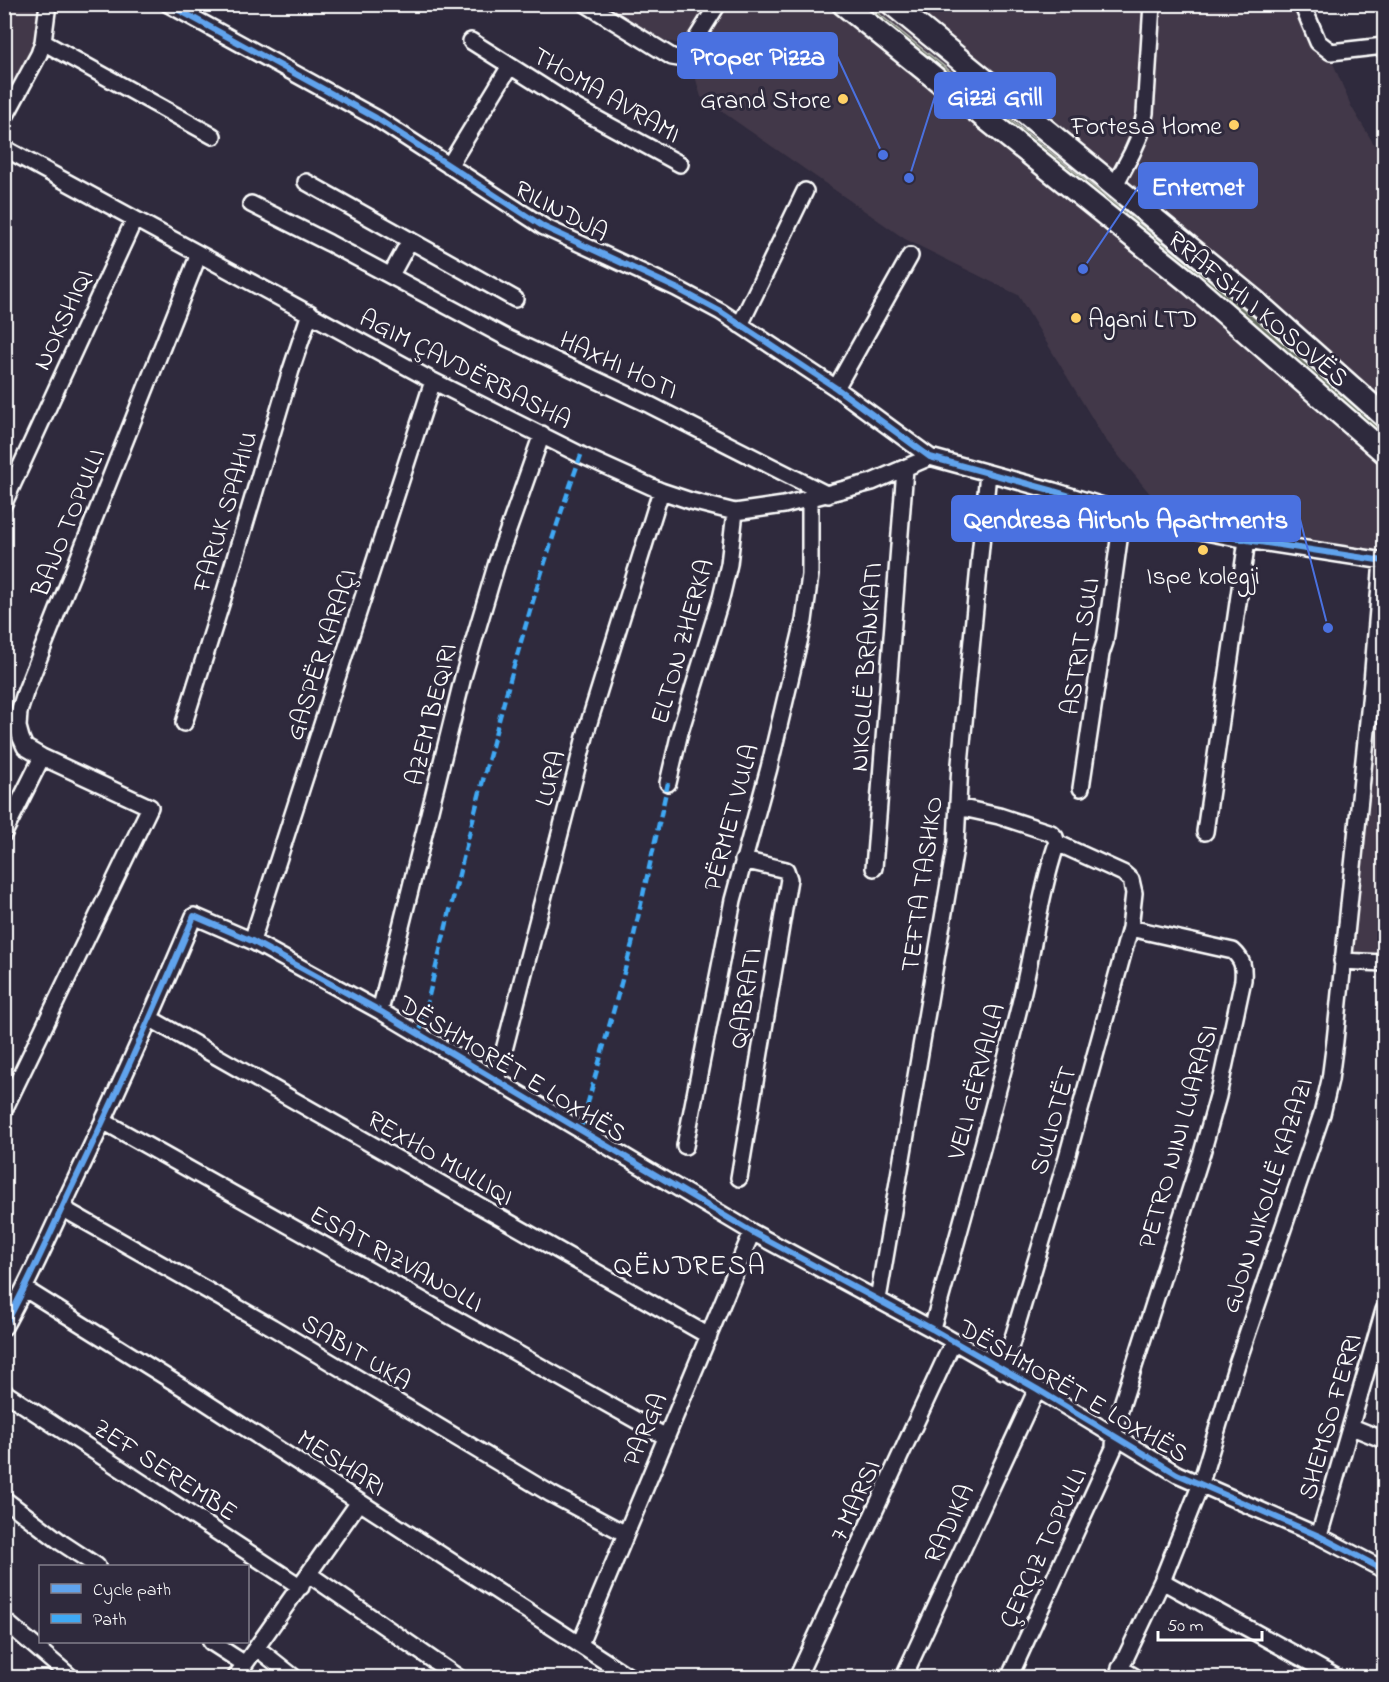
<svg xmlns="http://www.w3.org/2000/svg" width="1389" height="1682" font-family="'Indie Flower',sans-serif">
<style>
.built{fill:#423848}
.grass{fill:url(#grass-tufts);stroke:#b1b4ae;stroke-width:1.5}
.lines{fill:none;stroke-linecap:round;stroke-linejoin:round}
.minor-casing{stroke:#fff;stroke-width:20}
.highway-casing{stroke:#fff;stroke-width:26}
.minor{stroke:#2f2a3d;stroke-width:15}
.highway{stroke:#2f2a3d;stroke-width:21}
.quiet{stroke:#3fa9f5;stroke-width:4.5;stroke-dasharray:9 4.5;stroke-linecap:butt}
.cycleway-casing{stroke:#2f2a3d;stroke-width:10}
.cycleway{stroke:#60a3ed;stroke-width:6}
.poi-dot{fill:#ffd166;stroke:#2f2a3d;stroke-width:2}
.labels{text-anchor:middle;stroke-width:6;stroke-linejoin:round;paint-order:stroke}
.street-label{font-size:26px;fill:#fff;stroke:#2f2a3d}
.poi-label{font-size:26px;fill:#fff;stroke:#2f2a3d;text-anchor:end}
.quarter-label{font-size:28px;letter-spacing:1.5px;fill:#fff;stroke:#2f2a3d}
.leader{fill:none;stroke:#4a71e0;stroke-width:2}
.callout-dot{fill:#4a71e0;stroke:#2f2a3d;stroke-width:2}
.callout{fill:#4a71e0;stroke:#4a71e0;stroke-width:2}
.callout-label{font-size:27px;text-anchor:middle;font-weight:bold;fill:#fff}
</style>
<defs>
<pattern id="grass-tufts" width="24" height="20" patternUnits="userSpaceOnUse" patternTransform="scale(1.5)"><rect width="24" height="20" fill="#636a5e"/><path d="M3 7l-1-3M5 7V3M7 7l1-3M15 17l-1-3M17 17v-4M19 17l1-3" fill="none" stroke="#7a8076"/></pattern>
</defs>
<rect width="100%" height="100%" fill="#2f2a3d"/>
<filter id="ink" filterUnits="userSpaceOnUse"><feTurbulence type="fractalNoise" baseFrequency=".0167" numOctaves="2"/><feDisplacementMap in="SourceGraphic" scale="12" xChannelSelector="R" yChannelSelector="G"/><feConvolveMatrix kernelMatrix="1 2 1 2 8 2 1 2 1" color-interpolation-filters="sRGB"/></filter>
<g filter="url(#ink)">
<!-- built -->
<path class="built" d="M5,5h40l-13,41 -27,54z
M601,5h701l28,51 21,50 33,55v802l-42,-2 39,-400 -211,-43 -66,-80 -86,-143 -113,-56 -204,-142 -8,-28 2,-23 -37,-6z"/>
<!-- grass -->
<path class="grass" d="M857,5h11l360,290 156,134v11z"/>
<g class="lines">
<defs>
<path id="minor" d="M168,4l208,114 168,109 132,61 45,24 115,76 94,69 124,34 105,32 88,17 137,21
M586,4l86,53 6,1 8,-3 32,-51
M1302,4l16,38 13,10 53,-6
M471,41l104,66 105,57
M43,42l170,94
M4,119l35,-65 4,-12 5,-38
M4,148l429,233 148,74 80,36 30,10 44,11 49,-7 88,-23 58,-25
M449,166l61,-100
M306,182l209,117
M1115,185l17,-32 8,-18 5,-22 7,-109
M251,204l78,39 178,95 143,67 178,90
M391,275l19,-35
M740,325l65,-134
M836,388l74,-132
M4,503l130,-283
M184,723l39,-125 68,-228 19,-57
M668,783l12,-51 41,-134 8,-34 6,-52
M1081,788l20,-134 4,-12 18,-131
M958,807l41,9 52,17 4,4 2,6 66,30 8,7 3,13 -4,35 -64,233 -63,210
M1205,832l42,-292
M4,833l38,-76
M874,868l31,-399
M252,941l181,-560
M1342,961l42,2
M380,1011l83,-334 35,-118 44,-125
M151,1019l558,317
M496,1081l91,-352 74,-238
M4,1110l146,-303 -108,-50 -17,-10 -4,-9 -3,-11 1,-15 6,-19 174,-439
M103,1121l563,316
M685,1146l48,-246 36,-132 35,-147 6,-46v-76
M739,1178l50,-299 -3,-9 -43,-10
M62,1208l210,119 279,167 75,40
M25,1289l165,103 441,286
M878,1299l78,-457 4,-78 28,-291
M4,1327c25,-45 45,-91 66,-136 44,-91 85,-183 124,-275l58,25 128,70 372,221 180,97 105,60 140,85 142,62 65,34
M932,1329c30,-107 60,-213 87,-321 14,-55 20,-111 38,-165
M4,1392l297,195
M1352,1427l32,13
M4,1499l58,44 35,23
M1319,1536l65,-226
M310,1575l149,103
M1162,1581l176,97
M4,1620l68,58
M211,1642l34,22
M580,1644l172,-412
M257,1648l38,30
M1120,1668l17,10
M235,1678l124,-176
M797,1678l156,-336
M903,1678l134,-289
M1009,1678l105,-230 1,-22 87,-273 16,-57 25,-116c1,-13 0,-20 -10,-29l-103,-23
M1116,1678l46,-97 38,-95 37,-122 85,-250 8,-34 5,-39 37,-359 10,-121"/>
<path id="highway" d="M843,4l346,278 195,170
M892,4l363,297 129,115"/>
</defs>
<!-- minor casing -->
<use href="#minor" class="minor-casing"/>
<!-- highway casing -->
<use href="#highway" class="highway-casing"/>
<!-- minor -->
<use href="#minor" class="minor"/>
<!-- highway -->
<use href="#highway" class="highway"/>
<!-- quiet -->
<path class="quiet" d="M419,1035c49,-195 94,-391 162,-580
M580,1131l52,-187 36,-161"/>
<defs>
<path id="cycleway" d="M168,4l208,114 168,109 132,61 45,24 115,76 94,69 124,34 105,32 88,17 137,21
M4,1327c25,-45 45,-91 66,-136 44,-91 85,-183 124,-275l58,25 128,70 372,221 180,97 105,60 140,85 142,62 65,34"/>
</defs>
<!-- cycleway casing -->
<use href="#cycleway" class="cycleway-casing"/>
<!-- cycleway -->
<use href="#cycleway" class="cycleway"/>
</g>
</g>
<!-- markers -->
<g class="poi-dot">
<circle cx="843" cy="99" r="6"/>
<circle cx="1234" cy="125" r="6"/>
<circle cx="1076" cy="318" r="6"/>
<circle cx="1203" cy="550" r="6"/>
</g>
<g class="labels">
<!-- street labels -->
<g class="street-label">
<text transform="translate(607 94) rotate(30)" y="9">THOMA AVRAMI</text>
<text transform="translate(562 210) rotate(28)" y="9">RILINDJA</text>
<text transform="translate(1259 308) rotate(40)" y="9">RRAFSHI I KOSOVËS</text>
<text transform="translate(62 319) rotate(-65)" y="9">NOKSHIQI</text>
<text transform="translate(619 364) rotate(25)" y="9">HAXHI HOTI</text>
<text transform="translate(466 368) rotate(27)" y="9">AGIM ÇAVDËRBASHA</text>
<text transform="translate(224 511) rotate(-73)" y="9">FARUK SPAHIU</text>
<text transform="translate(67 522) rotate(-68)" y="9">BAJO TOPULLI</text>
<text transform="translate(681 641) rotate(-74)" y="9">ELTON ZHERKA</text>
<text transform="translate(1079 646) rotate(-81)" y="9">ASTRIT SULI</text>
<text transform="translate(320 654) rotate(-72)" y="9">GASPËR KARAÇI</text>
<text transform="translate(865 667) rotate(-86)" y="9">NIKOLLË BRANKATI</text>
<text transform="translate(430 714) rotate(-76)" y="9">AZEM BEQIRI</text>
<text transform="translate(549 778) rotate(-75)" y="9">LURA</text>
<text transform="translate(730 817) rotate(-75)" y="9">PËRMET VULA</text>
<text transform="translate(921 884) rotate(-82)" y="9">TEFTA TASHKO</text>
<text transform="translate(744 998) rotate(-81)" y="9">QABRATI</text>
<text transform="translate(513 1068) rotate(31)" y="9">DËSHMORËT E LOXHËS</text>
<text transform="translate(975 1081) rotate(-75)" y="9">VELI GËRVALLA</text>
<text transform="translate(1052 1120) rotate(-74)" y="9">SULIOTËT</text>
<text transform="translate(1177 1136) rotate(-74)" y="9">PETRO NINI LUARASI</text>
<text transform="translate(441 1157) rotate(30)" y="9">REXHO MULLIQI</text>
<text transform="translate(1266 1195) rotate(-72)" y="9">GJON NIKOLLË KAZAZI</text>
<text transform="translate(397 1258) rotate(29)" y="9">ESAT RIZVANOLLI</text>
<text transform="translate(357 1351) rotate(31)" y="9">SABIT UKA</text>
<text transform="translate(1074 1390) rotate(30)" y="9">DËSHMORËT E LOXHËS</text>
<text transform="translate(1329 1416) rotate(-74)" y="9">SHEMSO FERRI</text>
<text transform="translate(644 1429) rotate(-67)" y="9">PARGA</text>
<text transform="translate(342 1462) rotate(33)" y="9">MESHARI</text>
<text transform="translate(166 1469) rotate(33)" y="9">ZEF SEREMBE</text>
<text transform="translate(854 1500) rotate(-65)" y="9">7 MARSI</text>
<text transform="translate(948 1523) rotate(-65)" y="9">RADIKA</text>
<text transform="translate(1042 1547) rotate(-65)" y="9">ÇERÇIZ TOPULLI</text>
</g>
<!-- poi labels -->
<g class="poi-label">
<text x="831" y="108">Grand Store</text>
<text x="1222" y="134">Fortesa Home</text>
<text x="1088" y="327" text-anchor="start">Agani LTD</text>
<text x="1203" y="584" text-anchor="middle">Ispe kolegji</text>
</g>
<!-- quarter labels -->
<g class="quarter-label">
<text x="690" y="1274">QËNDRESA</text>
</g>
</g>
<!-- callouts -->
<path class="leader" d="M883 155L837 56M909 178L935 96M1083 269L1139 186M1328 628L1300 519"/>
<g class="callout-dot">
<circle cx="883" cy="155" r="6"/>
<circle cx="909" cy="178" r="6"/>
<circle cx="1083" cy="269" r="6"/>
<circle cx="1328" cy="628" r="6"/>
</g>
<g class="callout">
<rect x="678" y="33" width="159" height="45" rx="6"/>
<rect x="935" y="73" width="120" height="45" rx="6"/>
<rect x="1139" y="163" width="118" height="45" rx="6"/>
<rect x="952" y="496" width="348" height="45" rx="6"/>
</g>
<g class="callout-label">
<text x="758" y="65">Proper Pizza</text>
<text x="995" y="105">Gizzi Grill</text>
<text x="1198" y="195">Enternet</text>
<text x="1126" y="528">Qendresa Airbnb Apartments</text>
</g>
<!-- margin -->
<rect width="1389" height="1682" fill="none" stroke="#2f2a3d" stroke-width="24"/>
<rect x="12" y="12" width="1365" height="1658" fill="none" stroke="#fff" stroke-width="2" filter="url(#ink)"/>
<!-- legend -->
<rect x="39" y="1565" width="210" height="78" fill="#2f2a3d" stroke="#827f8b" stroke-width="1.5"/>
<rect x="51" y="1584" width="30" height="9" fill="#60a3ed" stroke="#827f8b" stroke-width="1.5"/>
<text x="93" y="1595" font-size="18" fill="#ffffff">Cycle path</text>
<rect x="51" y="1614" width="30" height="9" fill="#3fa9f5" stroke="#827f8b" stroke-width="1.5"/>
<text x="93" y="1625" font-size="18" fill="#ffffff">Path</text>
<!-- scale -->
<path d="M1158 1631v9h104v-9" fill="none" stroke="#ffffff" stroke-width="3"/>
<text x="1167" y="1631" font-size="18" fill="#ffffff" stroke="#2f2a3d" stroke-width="4.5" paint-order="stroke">50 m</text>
</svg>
